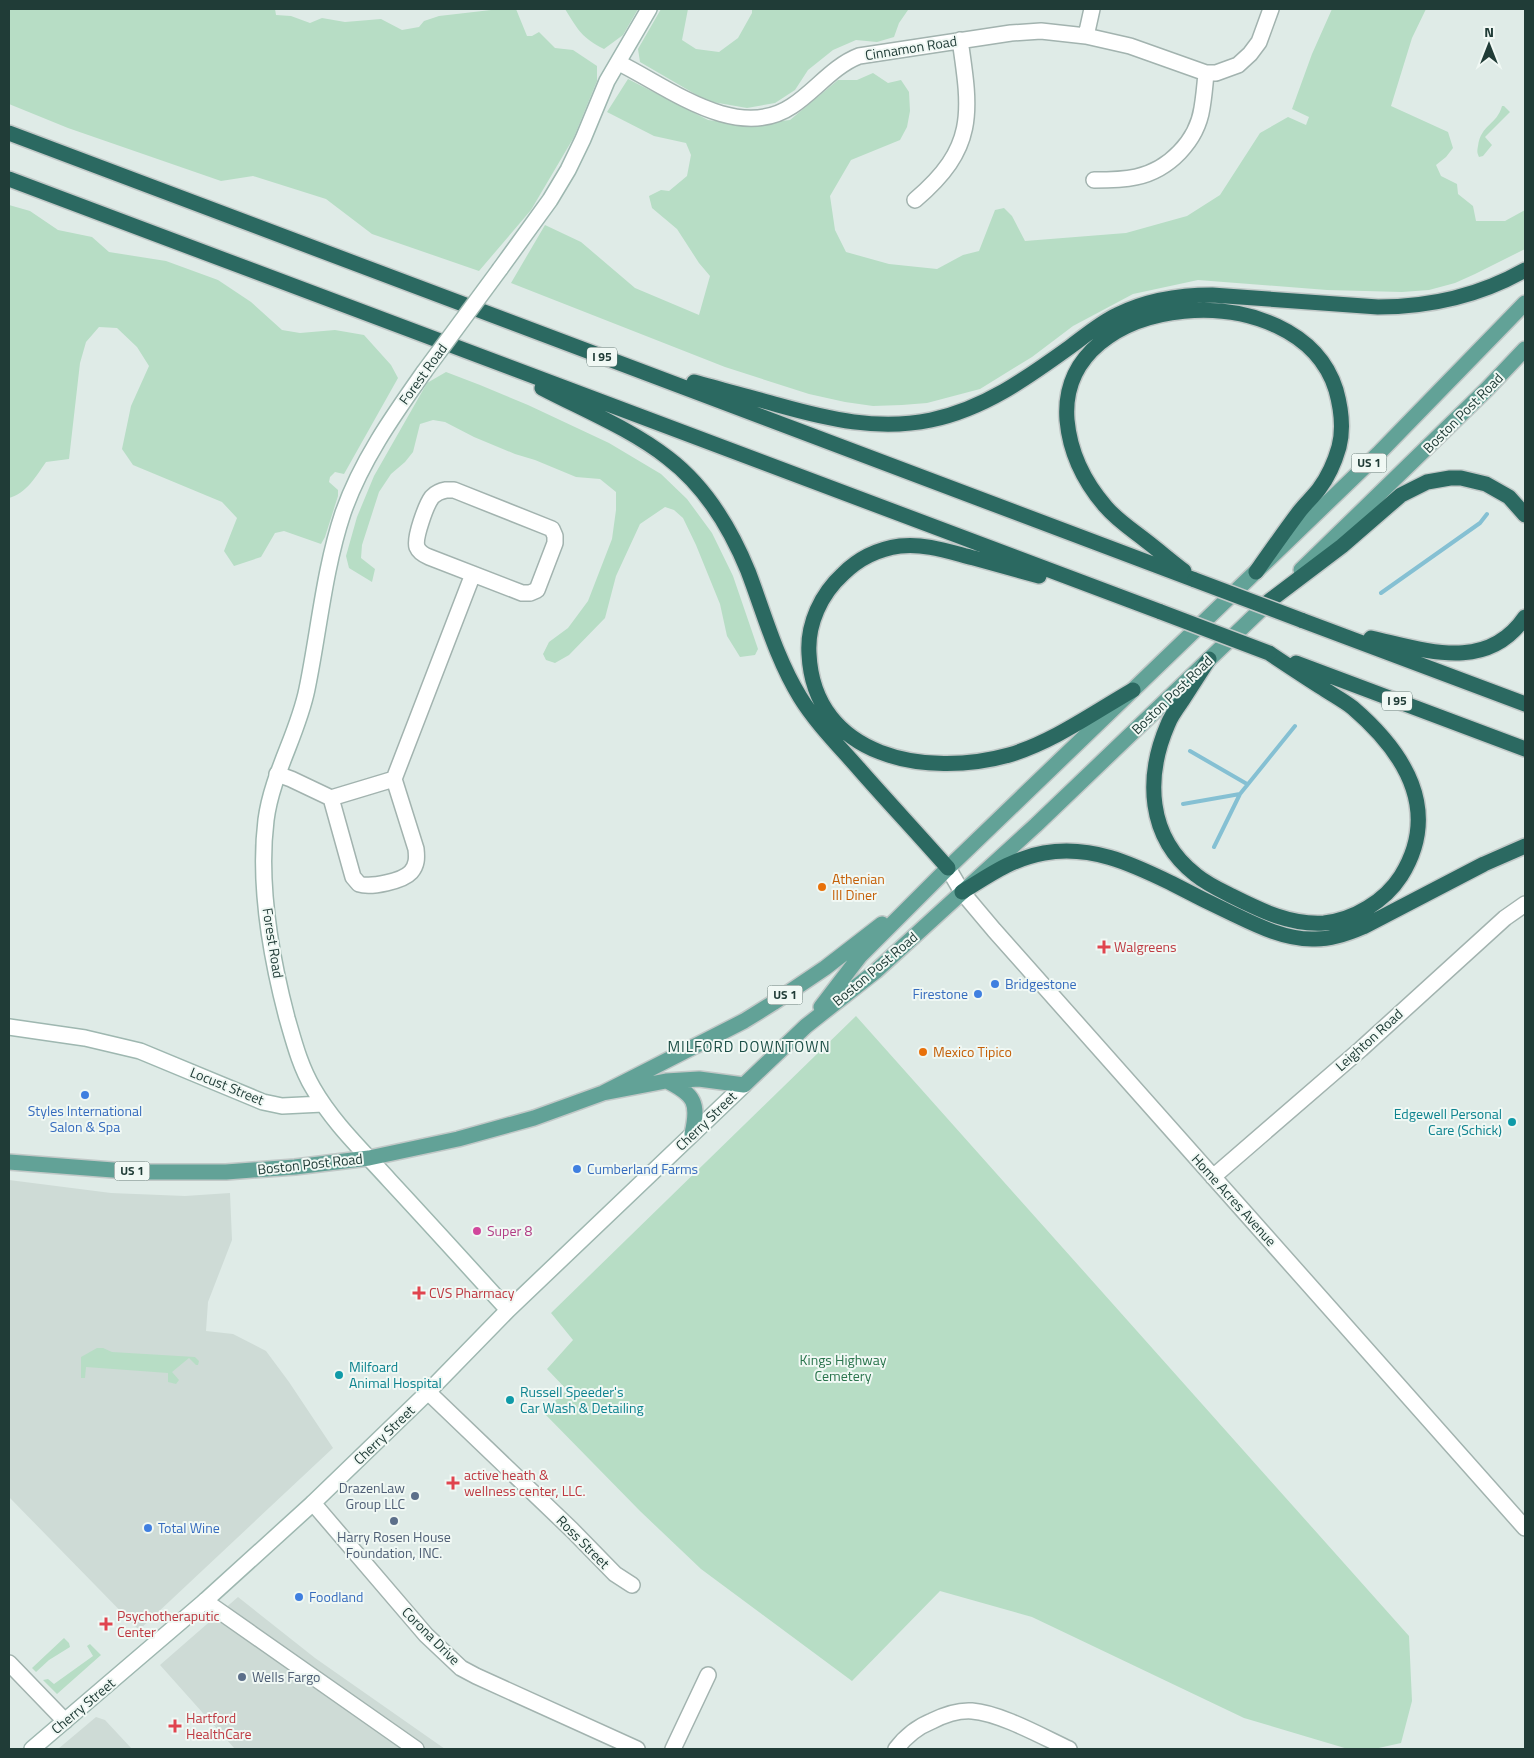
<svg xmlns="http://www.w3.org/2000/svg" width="1534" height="1758" font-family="'Titillium Web',sans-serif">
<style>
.built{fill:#cedbd6}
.green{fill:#b7ddc5}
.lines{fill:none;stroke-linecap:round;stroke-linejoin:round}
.stream{stroke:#85c0d3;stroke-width:4}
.street-casing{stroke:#a2b3af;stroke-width:18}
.secondary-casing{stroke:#9eb7b0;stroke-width:18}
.primary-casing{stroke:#c1c8c7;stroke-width:18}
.highway-casing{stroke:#c1c8c7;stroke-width:18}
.street{stroke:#fff;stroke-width:15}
.secondary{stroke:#fff;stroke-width:15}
.primary{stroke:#62a297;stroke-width:15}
.highway{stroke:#2b6961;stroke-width:15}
.secondary-bridge-casing{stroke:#9eb7b0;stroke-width:18;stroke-linecap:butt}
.highway-bridge-casing{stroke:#c1c8c7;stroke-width:18;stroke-linecap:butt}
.secondary-bridge{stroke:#fff;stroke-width:15}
.highway-bridge{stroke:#2b6961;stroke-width:15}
.food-dot{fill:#e8710a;stroke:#f0f8f4;stroke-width:2}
.health-dot{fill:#e0444e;stroke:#f0f8f4;stroke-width:2}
.shop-dot{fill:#3f7fe0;stroke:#f0f8f4;stroke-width:2}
.culture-dot{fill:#0f9aa8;stroke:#f0f8f4;stroke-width:2}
.hotel-dot{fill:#d1479c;stroke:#f0f8f4;stroke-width:2}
.service-dot{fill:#5c6f8a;stroke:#f0f8f4;stroke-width:2}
.labels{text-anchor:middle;stroke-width:4;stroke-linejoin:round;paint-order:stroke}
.shield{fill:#f0f8f4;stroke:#5e7470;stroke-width:1}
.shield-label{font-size:12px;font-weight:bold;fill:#203c37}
.street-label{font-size:14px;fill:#203c37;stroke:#f0f8f4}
.food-label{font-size:14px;fill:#c56008;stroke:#f0f8f4;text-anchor:start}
.health-label{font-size:14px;fill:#be3a42;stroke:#f0f8f4;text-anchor:start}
.shop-label{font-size:14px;fill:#366cbe;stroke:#f0f8f4;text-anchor:start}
.culture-label{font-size:14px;fill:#0d838f;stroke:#f0f8f4;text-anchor:start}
.hotel-label{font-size:14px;fill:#b23c85;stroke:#f0f8f4;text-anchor:start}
.park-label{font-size:14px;fill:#29744c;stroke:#f0f8f4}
.service-label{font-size:14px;fill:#4e5e75;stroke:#f0f8f4;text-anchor:end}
.neighbourhood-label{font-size:15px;letter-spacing:1px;fill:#1b4e46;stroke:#f0f8f4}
</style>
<rect width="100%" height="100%" fill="#dfebe7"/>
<!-- built -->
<path class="built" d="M9,1180l102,13 74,3 45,-3 2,47 -24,62 -2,29 27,3 33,17 23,31 44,66 -194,182 -130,-133z
M238,1597l77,61 130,91h-210l-75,-84z
M96,1717l9,3 27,29h-74z"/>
<!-- green -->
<path class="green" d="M9,9h266l1,6 15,1 19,7 12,-5 23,4 36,-3 21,11 17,-3 5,-6 15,-5 52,-6 1,-1h24l11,27h5l7,-4 16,16 18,2 24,16v15l-23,56 -43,73 -52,61 -107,-37 -46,-35 -73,-23 -32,5 -153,-53 -59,-24z
M565,9h73l-15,26 -19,14c-22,-11 -26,-19 -39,-40z
M661,9h27l-6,31 14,9 23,3 19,-14 14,-25v-4h156v1l-9,13 -5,14 -17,5 -21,-2 -23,10 -25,20 -13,20 -20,13 -28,5 -40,-7 -67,-39 -2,-13z
M1332,9h94l-14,29 -21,68 57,26 5,16 -7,9 -10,8 5,11 16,8 1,10 15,12 3,15h29l20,-11v39l-50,25 -20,9 -26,7 -27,2 -75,-2 -129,-10 -65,14 -60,32 -41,31 -52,32 -53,14 -25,2 -29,1 -28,-4 -36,-8 -84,-27 -214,-84 34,-58 36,17 54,46 64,27 11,-39 -11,-13 -22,-34 -25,-21 -3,-12 12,-6 8,1 18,-15 4,-21 -5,-12 -32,-7 -47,-24 21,-33 80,41 38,5 44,-5 48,-40h19l16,-7 15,10 13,-3 8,12 1,19 -3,16 -7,13 -49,20 -21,36 5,34 11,22 43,12 48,5 26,-14 16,-4 16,-41 9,-2 8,8 13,25 101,-8 61,-17 33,-21 40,-62 28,-16 18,8 3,-8 -17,-8 20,-55z
M1502,106h2l6,6 -25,25 7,8 -9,11 -4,1c-2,-4 -2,-6 -1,-11 3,-22 19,-21 24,-40z
M9,205l21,6 28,19 34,7 17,15 57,9 52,19 33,22 31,28 18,3 35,-3 29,5 27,30 7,13 -54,96 -9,-2 -5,5 -1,5 9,8v6l-13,41 -4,7 -37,-13 -9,2 -14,24 -27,9 -10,-15 13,-33 -15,-16 -89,-37 -11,-16 9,-43 18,-40 -12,-19 -20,-19 -18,-1 -13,15 -6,21 -11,96 -23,3c-9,13 -20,32 -37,36z
M446,372l34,13 48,20 81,38 52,31 26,25 25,34 21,43 25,73 -3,6 -15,2 -13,-21 -7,-32 -24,-59 -13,-27 -9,-8 -9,-3 -25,17 -24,52 -11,42 -36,37 -14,8 -9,-3 -3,-6 6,-12 19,-14 20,-27 24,-62 4,-29v-18l-16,-13 -24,-2 -41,-17 -20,-6 -41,-17 -29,-15 -12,-2 -13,4 -7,28 -8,10 -14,12 -12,18 -17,53 -1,13 14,11 -3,13 -23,-14 -3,-12 11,-39 17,-41 53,-93z
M856,1016l553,620 3,65 -11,42 -27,6h-26l-104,-31 -212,-101 -92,-26 -88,90 -151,-112 -61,-58 -97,-99 24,-22 -20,-21 26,-29 -22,-27z
M97,1348h6l9,4 83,5 4,4 -1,4h-2l-7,-7 -17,14 7,8 -3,4 -8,-2v-9l-82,-6 -1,11h-4v-21z
M64,1638l5,5 1,4 -21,13 -13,12 -4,-4z
M90,1644l11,11 -44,39 -14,-14 5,-1 6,5 39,-28 -6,-10z"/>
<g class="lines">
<!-- stream -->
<path class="stream" d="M1381,593l99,-70 7,-9
M1190,751l57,33
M1183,804l57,-10
M1214,847l26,-53 55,-68"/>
<defs>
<path id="street" d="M1086,36l6,-27
M619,63c49,24 118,80 173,43 23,-15 41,-40 67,-50l152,-23 30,-2 45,5 44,10 76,27h10l22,-8 12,-11 9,-12 12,-33
M1094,180c14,0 28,0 42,-3 33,-7 61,-36 66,-69 2,-12 3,-23 4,-35
M915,200c61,-52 56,-86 45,-160
M446,490h8l98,39 3,7v7l-18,47 -7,3h-8l-93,-36c-5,-2 -10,-5 -12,-10 -3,-9 9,-42 15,-50 4,-4 8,-6 14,-7z
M277,774l14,5 40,19 63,-19 79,-205
M331,798l22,79 6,7c12,4 44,-3 52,-12 6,-7 6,-14 5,-23l-22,-70
M948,868l14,24 32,38 531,598
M1213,1177l148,-128 144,-131 20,-14
M428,1392l144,138 43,44 17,11
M313,1503l113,132 35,33 15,8 161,73
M205,1601l211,148
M9,1663l56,58
M673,1749l35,-74
M896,1749c9,-12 21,-22 36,-28 12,-6 26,-11 40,-10 28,2 71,26 97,38"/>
<path id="secondary" d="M500,269l50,-69 18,-30 15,-31 24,-58 42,-72
M424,372c-31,44 -63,89 -81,141 -19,57 -24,118 -36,176 -9,45 -35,85 -41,131 -8,64 5,137 21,198 7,24 13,48 26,70 20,35 50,63 77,93 40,43 79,86 118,129
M9,1027l76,11 55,13 123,51 19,4 41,-2
M32,1749l173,-148 108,-98 115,-111 80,-82 236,-225"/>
<path id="primary" d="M1301,570l185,-180 39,-41
M821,1007l39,-51 88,-88 430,-414 147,-151
M667,1081c28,14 32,22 25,53
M603,1093l63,-12 33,-2 45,6 62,-59 70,-55 160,-146 236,-226
M9,1162l130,10h87l69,-5 74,-9 89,-19 76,-21 69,-25 141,-72 29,-18 52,-35 57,-44"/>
<path id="highway" d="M9,133l1186,447
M9,179l1152,433
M694,382c28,8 56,15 84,23 50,14 100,26 153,15 53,-11 96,-42 139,-73 15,-11 30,-24 47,-32 30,-15 62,-20 95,-20l166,12c52,0 101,-11 147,-37
M542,388c42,22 89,41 126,70 38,29 62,69 80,113 16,42 28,87 52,126 16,26 39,49 60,73 29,33 59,65 88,98
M1184,571c-13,-10 -26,-21 -39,-31 -14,-11 -28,-20 -39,-33 -21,-24 -36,-54 -39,-87 -10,-131 232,-149 269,-30 5,18 8,38 3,57 -4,14 -11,30 -20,42 -6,8 -14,15 -20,23 -15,20 -29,40 -43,60
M1039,576c-22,-6 -43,-12 -65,-18 -24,-6 -49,-15 -74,-12 -22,3 -42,13 -57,28 -22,20 -36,50 -34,80 5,104 118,124 200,101 44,-13 84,-42 124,-65
M1268,602l74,-56 59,-51 26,-13 23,-4h11l25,6 23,13 16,18
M1301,620l224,84
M1371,638c54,12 116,35 154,-21
M1209,659c-9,14 -18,28 -27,42 -5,7 -11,15 -14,23 -23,53 -21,113 28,151 11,9 24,15 36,21 30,15 58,29 92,27 30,-3 61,-22 77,-47 41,-66 3,-124 -48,-168 -9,-7 -20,-13 -29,-19 -19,-12 -37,-24 -55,-36
M1296,663l229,86
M962,892c26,-16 51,-34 82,-39 47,-8 86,10 127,30 21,11 41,21 62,31 25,12 51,25 79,25 18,1 35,-5 51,-12l121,-63 41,-18"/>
</defs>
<!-- street casing -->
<use href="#street" class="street-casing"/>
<!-- secondary casing -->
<use href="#secondary" class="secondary-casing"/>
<!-- primary casing -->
<use href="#primary" class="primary-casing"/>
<!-- highway casing -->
<use href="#highway" class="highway-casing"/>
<!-- street -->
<use href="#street" class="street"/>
<!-- secondary -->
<use href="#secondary" class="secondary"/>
<!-- primary -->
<use href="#primary" class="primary"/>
<!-- highway -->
<use href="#highway" class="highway"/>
<defs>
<path id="secondary-bridge" d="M424,372l76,-103"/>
<path id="highway-bridge" d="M1195,580l106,40
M1161,612l108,41"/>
</defs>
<!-- secondary-bridge casing -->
<use href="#secondary-bridge" class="secondary-bridge-casing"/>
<!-- highway-bridge casing -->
<use href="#highway-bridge" class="highway-bridge-casing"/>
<!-- secondary-bridge -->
<use href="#secondary-bridge" class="secondary-bridge"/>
<!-- highway-bridge -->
<use href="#highway-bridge" class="highway-bridge"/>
</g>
<!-- markers -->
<g class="food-dot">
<circle cx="822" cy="887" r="5"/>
<circle cx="923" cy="1052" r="5"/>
</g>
<g class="health-dot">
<path d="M1101.5 939.5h5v5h5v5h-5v5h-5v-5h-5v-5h5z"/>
<path d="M416.5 1285.5h5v5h5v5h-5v5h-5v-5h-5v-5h5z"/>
<path d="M450.5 1475.5h5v5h5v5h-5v5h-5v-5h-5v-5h5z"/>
<path d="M103.5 1616.5h5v5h5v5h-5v5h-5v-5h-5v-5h5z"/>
<path d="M172.5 1718.5h5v5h5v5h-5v5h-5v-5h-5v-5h5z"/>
</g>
<g class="shop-dot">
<circle cx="995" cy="984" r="5"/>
<circle cx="978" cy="994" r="5"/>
<circle cx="85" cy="1095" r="5"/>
<circle cx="577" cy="1169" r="5"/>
<circle cx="148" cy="1528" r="5"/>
<circle cx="299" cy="1597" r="5"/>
</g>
<g class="culture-dot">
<circle cx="1512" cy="1122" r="5"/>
<circle cx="339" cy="1375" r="5"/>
<circle cx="510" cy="1400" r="5"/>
</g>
<circle class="hotel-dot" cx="477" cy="1231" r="5"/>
<g class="service-dot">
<circle cx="415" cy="1496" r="5"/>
<circle cx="394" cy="1521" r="5"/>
<circle cx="242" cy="1677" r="5"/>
</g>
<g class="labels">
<!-- shield labels -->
<g class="shield">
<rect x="587" y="347.5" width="30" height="19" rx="4"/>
<rect x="1351.5" y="453.5" width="35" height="19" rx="4"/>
<rect x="1382" y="691.5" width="30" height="19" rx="4"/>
<rect x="767.5" y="985.5" width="35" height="19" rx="4"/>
<rect x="114.5" y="1161.5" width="35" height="19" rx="4"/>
</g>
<g class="shield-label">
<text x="602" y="361">I 95</text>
<text x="1369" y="467">US 1</text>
<text x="1397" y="705">I 95</text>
<text x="785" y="999">US 1</text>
<text x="132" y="1175">US 1</text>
</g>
<!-- street labels -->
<g class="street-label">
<text transform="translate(911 48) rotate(-9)" y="5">Cinnamon Road</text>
<text transform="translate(423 374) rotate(-54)" y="5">Forest Road</text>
<text transform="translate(1463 413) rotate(-45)" y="5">Boston Post Road</text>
<text transform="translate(1172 695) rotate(-44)" y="5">Boston Post Road</text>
<text transform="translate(273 943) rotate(81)" y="5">Forest Road</text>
<text transform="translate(875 969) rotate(-40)" y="5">Boston Post Road</text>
<text transform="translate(1369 1040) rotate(-42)" y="5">Leighton Road</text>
<text transform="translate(227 1086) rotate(22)" y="5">Locust Street</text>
<text transform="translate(706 1121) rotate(-44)" y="5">Cherry Street</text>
<text transform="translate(310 1164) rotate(-6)" y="5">Boston Post Road</text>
<text transform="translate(1234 1200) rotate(48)" y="5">Home Acres Avenue</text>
<text transform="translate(384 1435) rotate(-44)" y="5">Cherry Street</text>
<text transform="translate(583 1542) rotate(45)" y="5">Ross Street</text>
<text transform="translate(431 1636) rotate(45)" y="5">Corona Drive</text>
<text transform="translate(83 1706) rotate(-40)" y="5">Cherry Street</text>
</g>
<!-- food labels -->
<g class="food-label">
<text x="832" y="884">Athenian<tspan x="832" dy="16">III Diner</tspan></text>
<text x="933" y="1057">Mexico Tipico</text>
</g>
<!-- health labels -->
<g class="health-label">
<text x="1114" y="952">Walgreens</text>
<text x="429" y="1298">CVS Pharmacy</text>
<text x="464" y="1480">active heath &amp;<tspan x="464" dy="16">wellness center, LLC.</tspan></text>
<text x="117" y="1621">Psychotheraputic<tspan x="117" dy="16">Center</tspan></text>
<text x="186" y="1723">Hartford<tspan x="186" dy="16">HealthCare</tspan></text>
</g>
<!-- shop labels -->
<g class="shop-label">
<text x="1005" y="989">Bridgestone</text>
<text x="968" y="999" text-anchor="end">Firestone</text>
<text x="85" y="1116" text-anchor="middle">Styles International<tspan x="85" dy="16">Salon &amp; Spa</tspan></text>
<text x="587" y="1174">Cumberland Farms</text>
<text x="158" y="1533">Total Wine</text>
<text x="309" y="1602">Foodland</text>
</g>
<!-- culture labels -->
<g class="culture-label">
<text x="1502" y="1119" text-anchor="end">Edgewell Personal<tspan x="1502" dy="16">Care (Schick)</tspan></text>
<text x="349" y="1372">Milfoard<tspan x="349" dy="16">Animal Hospital</tspan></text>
<text x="520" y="1397">Russell Speeder's<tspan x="520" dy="16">Car Wash &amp; Detailing</tspan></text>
</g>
<!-- hotel labels -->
<g class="hotel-label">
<text x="487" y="1236">Super 8</text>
</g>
<!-- park labels -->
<g class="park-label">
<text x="843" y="1365">Kings Highway<tspan x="843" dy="16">Cemetery</tspan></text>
</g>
<!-- service labels -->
<g class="service-label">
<text x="405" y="1493">DrazenLaw<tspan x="405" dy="16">Group LLC</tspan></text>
<text x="394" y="1542" text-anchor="middle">Harry Rosen House<tspan x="394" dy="16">Foundation, INC.</tspan></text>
<text x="252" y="1682" text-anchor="start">Wells Fargo</text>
</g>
<!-- neighbourhood labels -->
<g class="neighbourhood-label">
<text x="749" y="1052">MILFORD DOWNTOWN</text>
</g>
</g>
<!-- border -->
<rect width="1534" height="1758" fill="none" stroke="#203c37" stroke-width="20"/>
<!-- north arrow -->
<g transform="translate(1489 45)" stroke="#f0f8f4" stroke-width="4" paint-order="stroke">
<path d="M0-4L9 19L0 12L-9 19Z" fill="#203c37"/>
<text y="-8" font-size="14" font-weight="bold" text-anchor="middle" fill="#203c37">N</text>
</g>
</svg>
